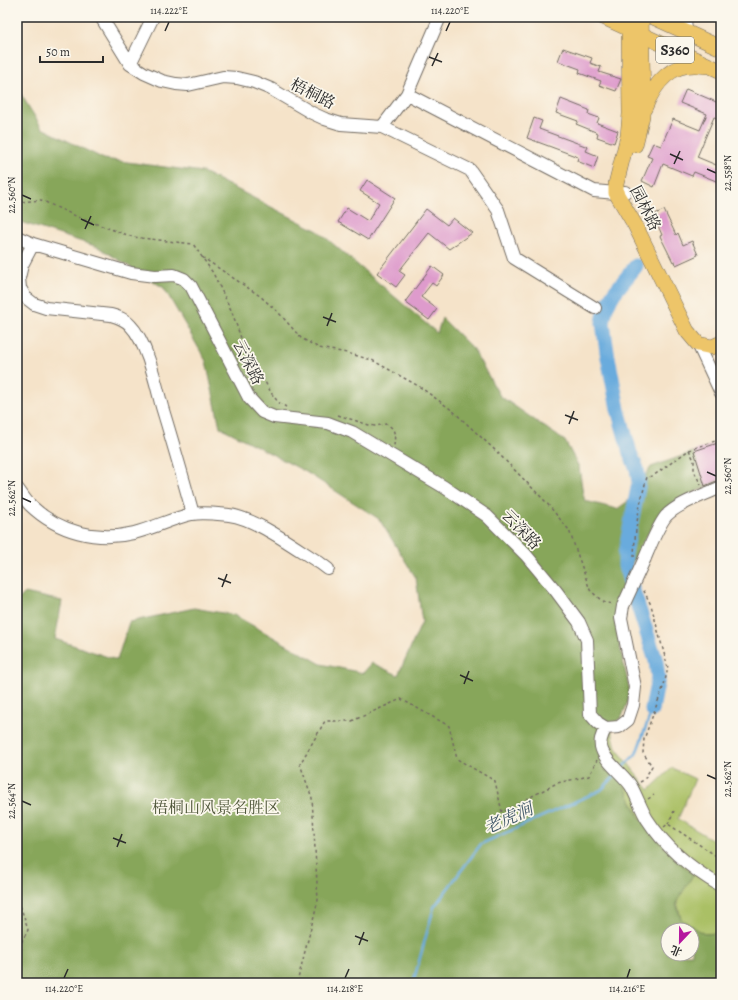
<svg xmlns="http://www.w3.org/2000/svg" width="738" height="1000" font-family="Alegreya,'Noto Serif SC',serif">
<style>
.green{fill:#aac065;stroke:#6a7648}
.forest{fill:#87a65a;stroke:#596842;fill-rule:evenodd}
.lines{fill:none;stroke-linecap:round;stroke-linejoin:round}
.stream{stroke:#69abdd;stroke-width:2.5}
.river{stroke:#69abdd;stroke-width:15}
.building{fill:#de9bcc}
.minor-casing{stroke:#726b62;stroke-width:14}
.major-casing{stroke:#726b62;stroke-width:16}
.path{stroke:#726b62;stroke-width:1.5;stroke-dasharray:3 3;stroke-linecap:butt}
.minor{stroke:#fff;stroke-width:12}
.major{stroke:#edc569;stroke-width:15}
.minor-bridge-casing{stroke:#726b62;stroke-width:14;stroke-linecap:butt}
.minor-bridge{stroke:#fff;stroke-width:12}
.ticks{fill:none;stroke:#2b2b2b;stroke-width:1.5}
.labels{text-anchor:middle;stroke-width:3.5;stroke-linejoin:round;paint-order:stroke}
.shield{fill:#fbf7ec;stroke:#696865;stroke-width:1}
.shield-label{font-size:15px;font-weight:bold;fill:#2b2b2b}
.street-label{font-size:16px;fill:#2b2b2b;stroke:#fbf7ec}
.park-label{font-size:16px;fill:#51583c;stroke:#fbf7ec}
.water-label{font-size:17px;font-style:italic;fill:#415869;stroke:#fbf7ec}
.neatline{fill:none;stroke:#2b2b2b;stroke-width:1.5}
.ticks-label{font-size:10px;text-anchor:middle;fill:#2b2b2b}
</style>
<rect width="100%" height="100%" fill="#fbf7ec"/>
<filter id="ink" filterUnits="userSpaceOnUse"><feTurbulence type="fractalNoise" baseFrequency=".025" numOctaves="2"/><feDisplacementMap in="SourceGraphic" scale="8" xChannelSelector="R" yChannelSelector="G"/><feConvolveMatrix kernelMatrix="1 2 1 2 8 2 1 2 1" color-interpolation-filters="sRGB"/></filter>
<filter id="wash" filterUnits="userSpaceOnUse"><feTurbulence type="fractalNoise" baseFrequency=".012" numOctaves="4" result="noise"/><feDisplacementMap in="SourceGraphic" scale="16" xChannelSelector="R" yChannelSelector="G"/><feGaussianBlur stdDeviation="0.9" result="paint"/><feColorMatrix in="noise" values="0 0 0 0 0 0 0 0 0 0 0 0 0 0 0 0 0 1.4 0 .05"/><feComposite in="paint" operator="in"/></filter>
<g filter="url(#wash)">
<rect width="100%" height="100%" fill="#f5e3c9"/>
<!-- green -->
<path class="green" d="M601,730l11,1 4,17 33,42 23,-22 23,11 -17,40 43,26v88l-17,1 -23,-15 -17,-72 -26,-32 -14,-30 -17,-18z"/>
<!-- forest -->
<path class="forest" d="M17,88l25,40 62,31 99,13 115,59 119,102 5,-15 31,31 27,47 65,45 14,26 4,27 2,7 32,8 10,-7 24,-35 70,-25v37l-44,22 -19,16 -16,27 -19,38 -7,31 4,34 9,40 -1,14 -6,16 -25,21 27,47 14,30 26,32 29,28 -17,28 5,16 23,15 17,-1v50h-704v-382l8,-8 37,8 -7,38 62,21 12,-38 65,-14 40,7 87,49 42,9 9,-10 26,12 24,-53 -6,-44 -37,-59 -73,-47 -86,-45 -14,-66 -42,-73 -66,-41 -81,-26zM668,930h24v24h-24z"/>
<g class="lines">
<!-- stream -->
<path class="stream" d="M621,769l15,-15 16,-44
M413,983l21,-76 47,-63 120,-54 16,-16"/>
<!-- river -->
<path class="river" d="M636,266l-22,27 -8,14 -3,16 4,29 11,57 12,44 7,16 2,14 -14,71v12l31,95 2,17 -6,32"/>
</g>
<g id="blocks">
<!-- building -->
<path class="building" d="M563,48l29,10 -2,5 11,4 -2,5 22,7 -5,12 -17,-6 2,-4 -22,-8 1,-4 -22,-8z
M686,89l35,15v8l-3,6 -4,-1 -17,40 24,10v16l-27,-11 -2,4 -29,-12 -9,23 -12,-6 10,-23 -5,-2 6,-13 8,3 12,-27 27,11 7,-16 -27,-11z
M561,99l28,11 -1,4 11,4 -2,5 21,8 -4,12 -17,-6 1,-4 -22,-9 2,-3 -22,-8z
M534,118l8,3 -3,8 49,18 -2,4 12,5 -4,12 -17,-7 1,-4 -51,-19z
M367,180l28,18 -27,42 -30,-18 9,-14 21,13 11,-18 -19,-12z
M426,209l21,16 6,-7 19,15 -23,16 -20,-16 -30,38 6,4 -9,12 -19,-14z
M664,210l12,25 2,-2 5,12 9,-4 6,14 -22,10 -1,-4 -2,1 -13,-26 2,-1 -6,-14h2l-3,-7z
M432,266l12,9 -8,11 -4,-3 -11,14 16,12 -8,11 -24,-18z
M721,442v37l-16,7 -11,-35z"/>
</g>
</g>
<g filter="url(#ink)">
<use href="#blocks" fill-opacity="0" stroke="#726b62" stroke-width="1"/>
<g class="lines">
<defs>
<path id="minor" d="M101,17l29,47 14,9 18,8 14,3 12,1 35,-8 14,1 17,4 17,7 41,24 13,6 16,5 41,3 25,-33 187,97 22,2 9,-1
M685,17l1,15
M130,64l23,-47
M407,94l33,-77
M382,127l88,43 28,40 16,48 81,50
M17,237l16,7 98,29 24,3 19,-1 10,4 7,7 58,112 13,14 12,5 54,6 24,9 92,55 43,29 39,39 30,36 23,31 8,18 3,74 8,9 8,5 13,-1 9,-7 5,-15 2,-18 -14,-69 2,-12
M33,244l-11,21 -3,13 1,10 5,9 9,7 12,4 65,7c7,2 14,4 19,10 17,17 26,59 32,82 11,36 21,71 31,107
M698,344l23,49
M17,488c4,5 8,12 13,17 28,27 67,37 104,28 20,-5 39,-15 58,-19 11,-2 26,0 37,1 27,3 68,34 91,48l8,6
M645,558c5,-12 13,-32 21,-42 12,-13 39,-21 55,-29
M606,728c-2,3 -4,7 -5,11 -4,18 21,33 30,47 6,11 10,23 16,33 18,28 46,51 74,67"/>
<path id="major" d="M603,17l118,54
M627,17l2,12 1,85 -2,22 -12,48v9l19,32 52,106 11,13
M653,17l68,31
M644,109c11,-27 28,-49 61,-43
M635,145l7,-29 1,-18 -2,-81
M698,344l14,3 9,-4"/>
</defs>
<!-- minor casing -->
<use href="#minor" class="minor-casing"/>
<!-- major casing -->
<use href="#major" class="major-casing"/>
<!-- path -->
<path class="path" d="M17,199l4,3 20,-2 39,18 53,19 60,7 20,29 19,39 11,32 29,50 6,8 8,5
M202,257l58,39 19,17 22,25 18,10 28,5 25,7 48,27 33,24 43,40 49,50 24,29 21,60 13,12 10,2
M338,415l31,10 6,1 11,-2c10,4 9,12 8,22
M689,450l5,10v11l7,14
M634,557c1,-30 5,-51 13,-80l6,-1 36,-26 32,-11
M640,782l4,-2 8,-14 -9,-13 1,-14 20,-54 4,-17 -17,-63 -8,-16
M648,799l6,-4
M668,824l6,-13
M664,827l4,-3 53,35
M17,901l3,4 8,25 -11,20
M297,983l21,-83 -6,-102 -12,-34 25,-43h27l49,-22 48,27 8,33 38,22 7,31 55,-29 32,-7 8,-16"/>
<!-- minor -->
<use href="#minor" class="minor"/>
<!-- major -->
<use href="#major" class="major"/>
<defs>
<path id="minor-bridge" d="M623,606l22,-48"/>
</defs>
<!-- minor-bridge casing -->
<use href="#minor-bridge" class="minor-bridge-casing"/>
<!-- minor-bridge -->
<use href="#minor-bridge" class="minor-bridge"/>
</g>
</g>
<!-- ticks -->
<path class="ticks" d="M165,31l4,-9M446,31l4,-9M429,57l13,5M432,66l6,-13M670,154l13,6M674,164l6,-13M707,169l9,4M22,195l9,4M81,219l13,6M85,229l6,-13M323,317l13,5M327,326l5,-13M565,415l13,5M569,424l5,-13M707,472l9,4M22,498l9,4M218,578l13,5M222,587l5,-13M460,675l13,6M464,684l5,-13M707,775l9,4M22,801l9,4M113,838l13,5M117,847l5,-13M355,936l13,5M359,945l5,-13M64,978l4,-9M345,978l4,-9M627,978l3,-9"/>
<g class="labels">
<!-- shield labels -->
<rect class="shield" x="656" y="37" width="38" height="26" rx="3"/>
<g class="shield-label">
<text x="675" y="55">S360</text>
</g>
<!-- street labels -->
<g class="street-label">
<text transform="translate(313 93) rotate(27)" y="6">梧桐路</text>
<text transform="translate(646 208) rotate(63)" y="6">园林路</text>
<text transform="translate(249 362) rotate(63)" y="6">云深路</text>
<text transform="translate(522 529) rotate(46)" y="6">云深路</text>
</g>
<!-- park labels -->
<g class="park-label">
<text x="216" y="813">梧桐山风景名胜区</text>
</g>
<!-- water labels -->
<g class="water-label">
<text transform="translate(508 818) rotate(-24)" y="6">老虎涧</text>
</g>
</g>
<!-- margin -->
<rect width="738" height="1000" fill="none" stroke="#fbf7ec" stroke-width="44"/>
<!-- north arrow -->
<g transform="translate(680 942) rotate(202)"><circle r="19" fill="#fbf7ec" stroke="#a8a59f"/>
<path d="M0-3L7 15L0 10L-7 15Z" fill="#b5179e"/>
<text y="-6" font-size="11" font-weight="bold" text-anchor="middle" fill="#2b2b2b">北</text>
</g>
<!-- scale -->
<path d="M40 56v6h63v-6" fill="none" stroke="#2b2b2b" stroke-width="2"/>
<text x="46" y="56" font-size="12" fill="#2b2b2b" stroke="#fbf7ec" stroke-width="3" paint-order="stroke">50 m</text>
<rect x="22" y="22" width="694" height="956" class="neatline"/>
<g class="ticks-label">
<text x="169" y="14">114.222°E</text>
<text x="450" y="14">114.220°E</text>
<text transform="translate(727 173) rotate(-90)" y="4">22.558°N</text>
<text transform="translate(11 195) rotate(-90)" y="4">22.560°N</text>
<text transform="translate(727 476) rotate(-90)" y="4">22.560°N</text>
<text transform="translate(11 498) rotate(-90)" y="4">22.562°N</text>
<text transform="translate(727 779) rotate(-90)" y="4">22.562°N</text>
<text transform="translate(11 801) rotate(-90)" y="4">22.564°N</text>
<text x="64" y="992">114.220°E</text>
<text x="345" y="992">114.218°E</text>
<text x="627" y="992">114.216°E</text>
</g>
</svg>
